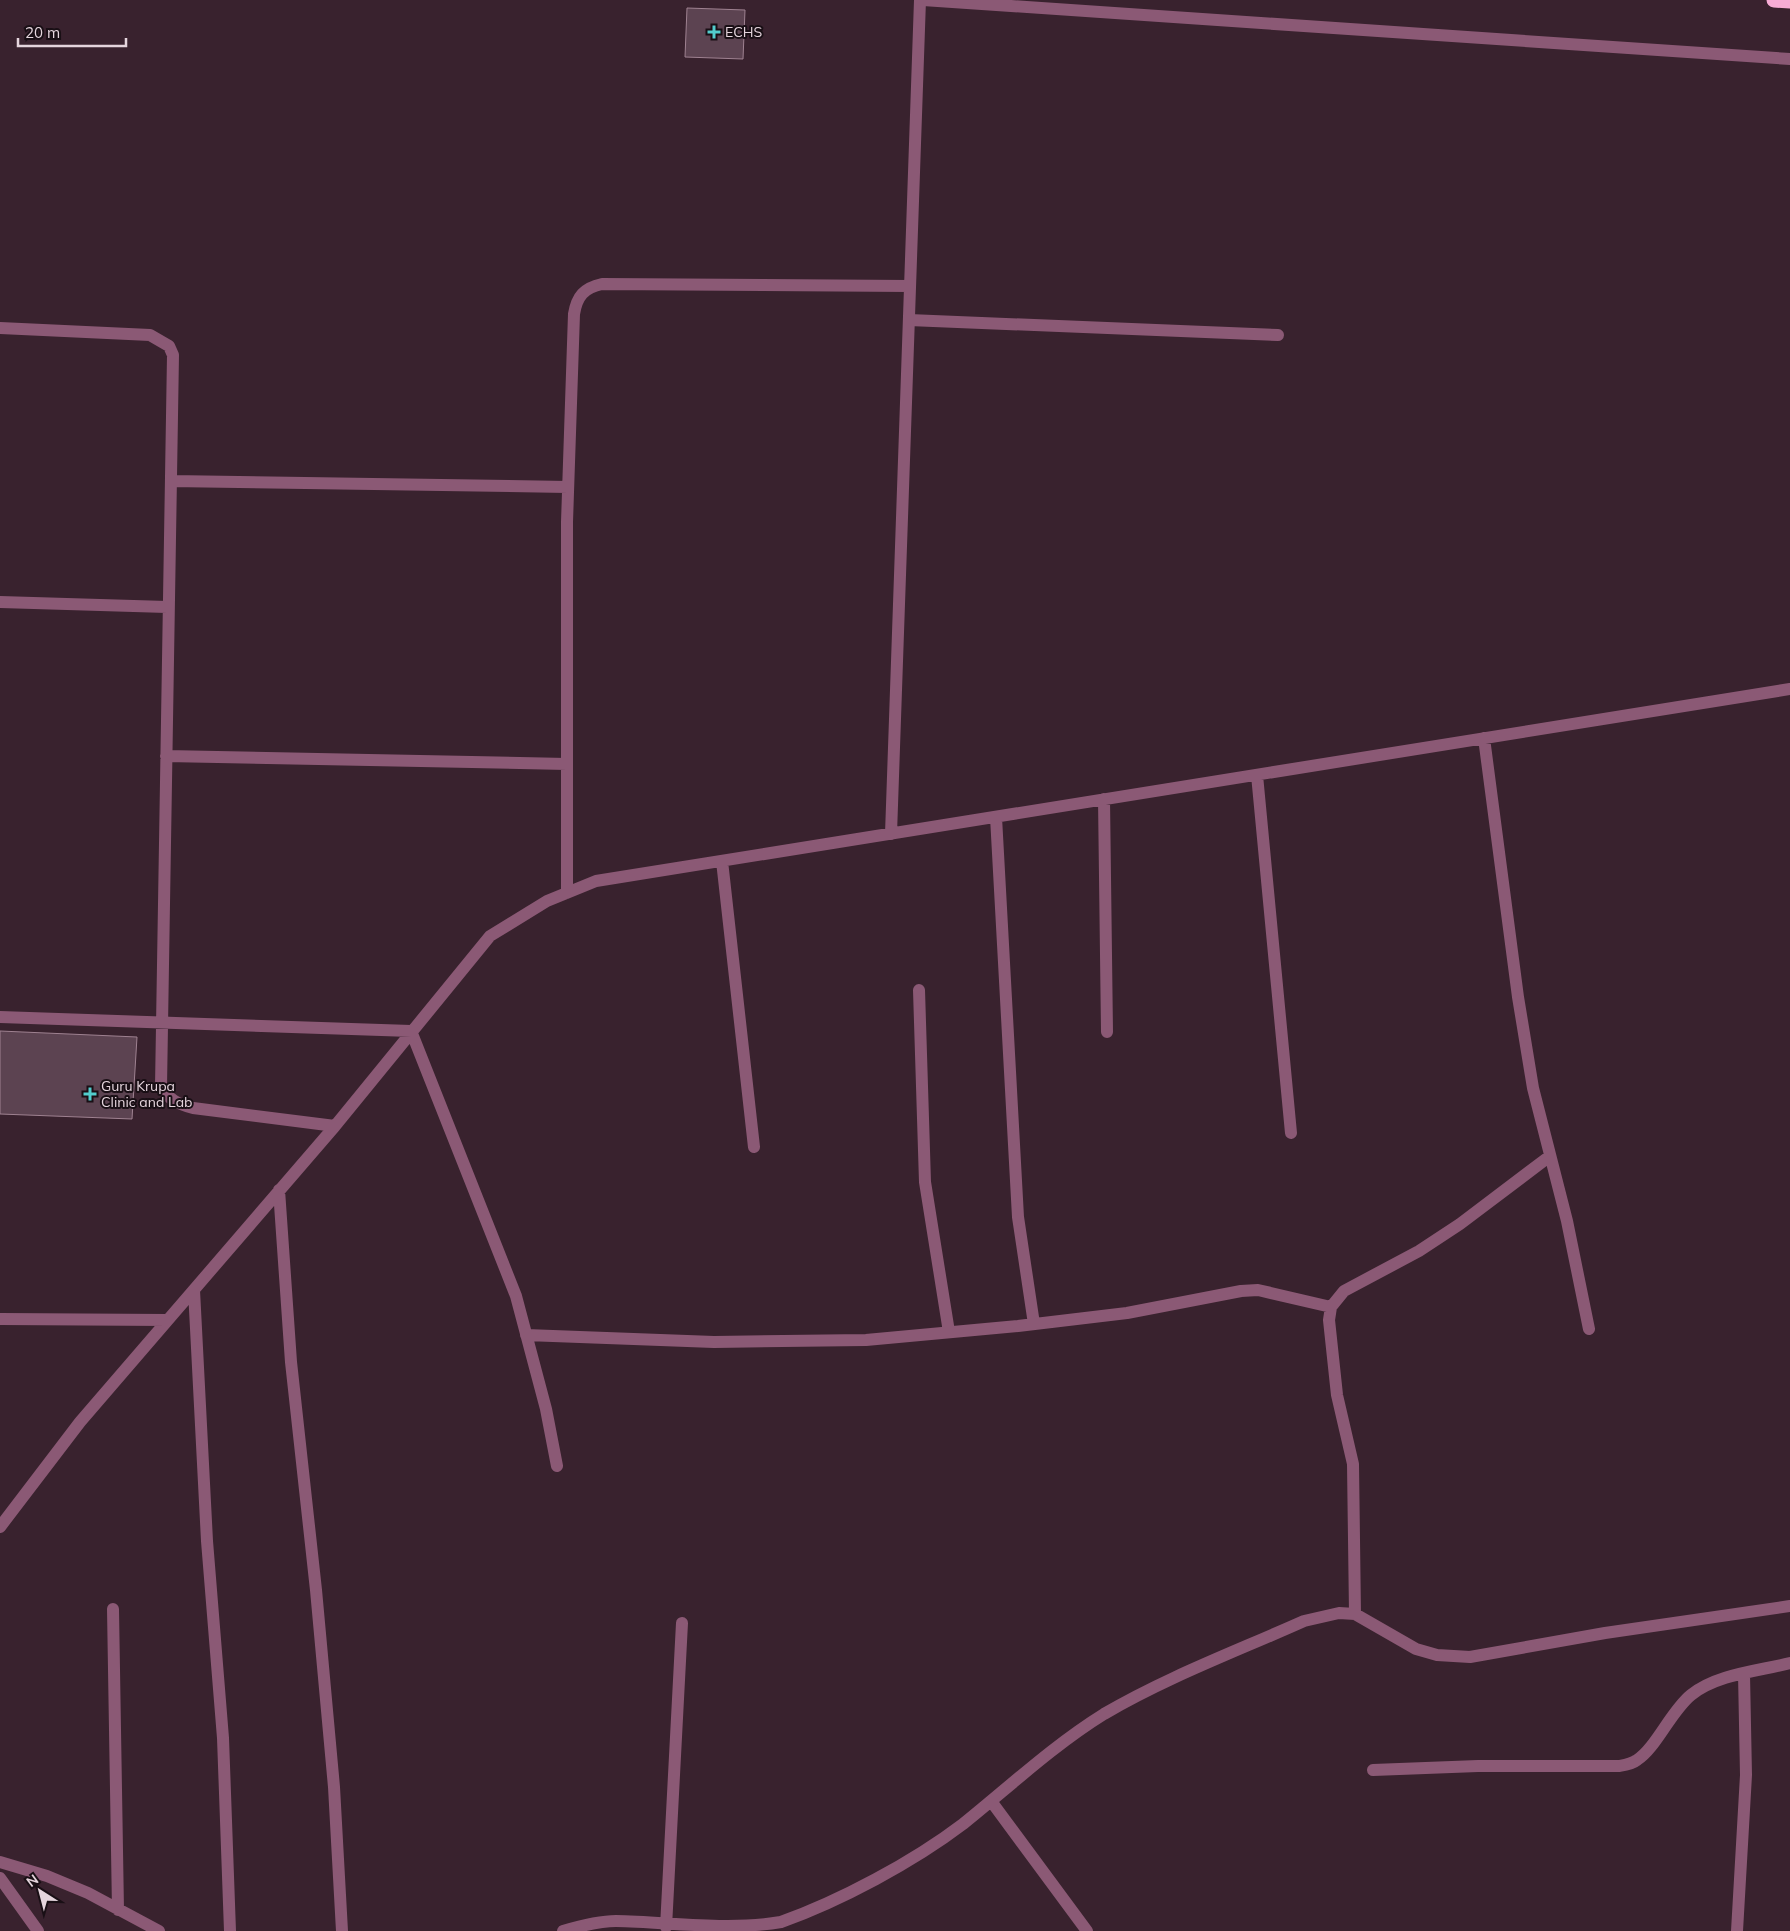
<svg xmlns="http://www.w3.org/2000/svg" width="1790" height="1931" font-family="Mulish,sans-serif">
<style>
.building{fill:#5c4351;stroke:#9f8291}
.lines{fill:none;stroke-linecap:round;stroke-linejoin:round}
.minor{stroke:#8b5975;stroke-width:12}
.highway{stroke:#f7acd5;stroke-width:15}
.poi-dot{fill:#52cdcd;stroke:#190f15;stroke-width:2}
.labels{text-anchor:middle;stroke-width:4;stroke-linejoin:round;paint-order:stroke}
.poi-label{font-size:14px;fill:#e5d5dd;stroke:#190f15;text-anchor:start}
</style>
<rect width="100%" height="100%" fill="#39222e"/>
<!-- building -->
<path class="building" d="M687,8l58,2 -2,49 -58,-2z
M0,1031l137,6 -5,82 -132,-5z"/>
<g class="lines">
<!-- minor -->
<path class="minor" d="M923,0l867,59
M909,320l369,15
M0,328l150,7 19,11 4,9 -12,732c8,13 17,17 32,21l142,18
M171,481l397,6
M0,602l167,5
M1484,738l34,259 15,91 34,133 22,108
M166,756l401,8
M1257,775l34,358
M1104,799l3,233
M996,817l22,400 16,107
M891,834l29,-834
M722,861l32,286
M567,893v-371l7,-208c3,-18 10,-26 28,-30l308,2
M919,990l6,192 24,150
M0,1017l411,14 105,265 30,113 11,57
M279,1190l12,172 25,228 18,197 8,144
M194,1290l13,251 16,197 7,193
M0,1319l168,1
M526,1335l188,7 152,-2 152,-14 109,-13 114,-22 17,-1 73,17
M0,1527l80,-105 255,-296 155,-190 57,-35 49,-20 1194,-192
M113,1609l5,301
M1355,1614l-2,-150 -16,-69 -8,-75 2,-13 13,-16 75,-40 41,-27 90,-68
M1373,1770l105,-4h141c6,-1 13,-2 18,-6 19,-12 34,-49 54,-65 26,-21 68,-24 99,-32
M991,1801l96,130
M0,1862l47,14 41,17 71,38
M0,1878l38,53
M666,1927l16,-304
M563,1931c17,-5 35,-10 53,-10 54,1 112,10 165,1 59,-21 132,-60 182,-98 46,-37 91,-79 141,-110 63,-37 133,-63 200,-93l35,-8 16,1 61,35 21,6 33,2 135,-24 185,-27
M1737,1931l9,-156 -2,-101"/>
<!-- highway -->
<path class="highway" d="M1774,0l16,1"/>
</g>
<!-- markers -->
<g class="poi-dot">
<path d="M711.5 24.5h5v5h5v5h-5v5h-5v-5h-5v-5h5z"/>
<path d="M87.5 1086.5h5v5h5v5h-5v5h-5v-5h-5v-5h5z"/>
</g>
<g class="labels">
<!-- poi labels -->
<g class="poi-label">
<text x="725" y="37">ECHS</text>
<text x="101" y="1091">Guru Krupa<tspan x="101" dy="16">Clinic and Lab</tspan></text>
</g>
</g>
<!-- north arrow -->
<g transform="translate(40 1891) rotate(324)" stroke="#190f15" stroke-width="4" paint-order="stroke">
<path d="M0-4L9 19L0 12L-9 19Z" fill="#e5d5dd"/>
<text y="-8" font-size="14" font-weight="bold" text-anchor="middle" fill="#e5d5dd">N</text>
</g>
<!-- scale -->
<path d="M18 38v8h108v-8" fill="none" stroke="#e5d5dd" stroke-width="2.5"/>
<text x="25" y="38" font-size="15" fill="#e5d5dd" stroke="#190f15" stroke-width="4" paint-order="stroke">20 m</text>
</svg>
